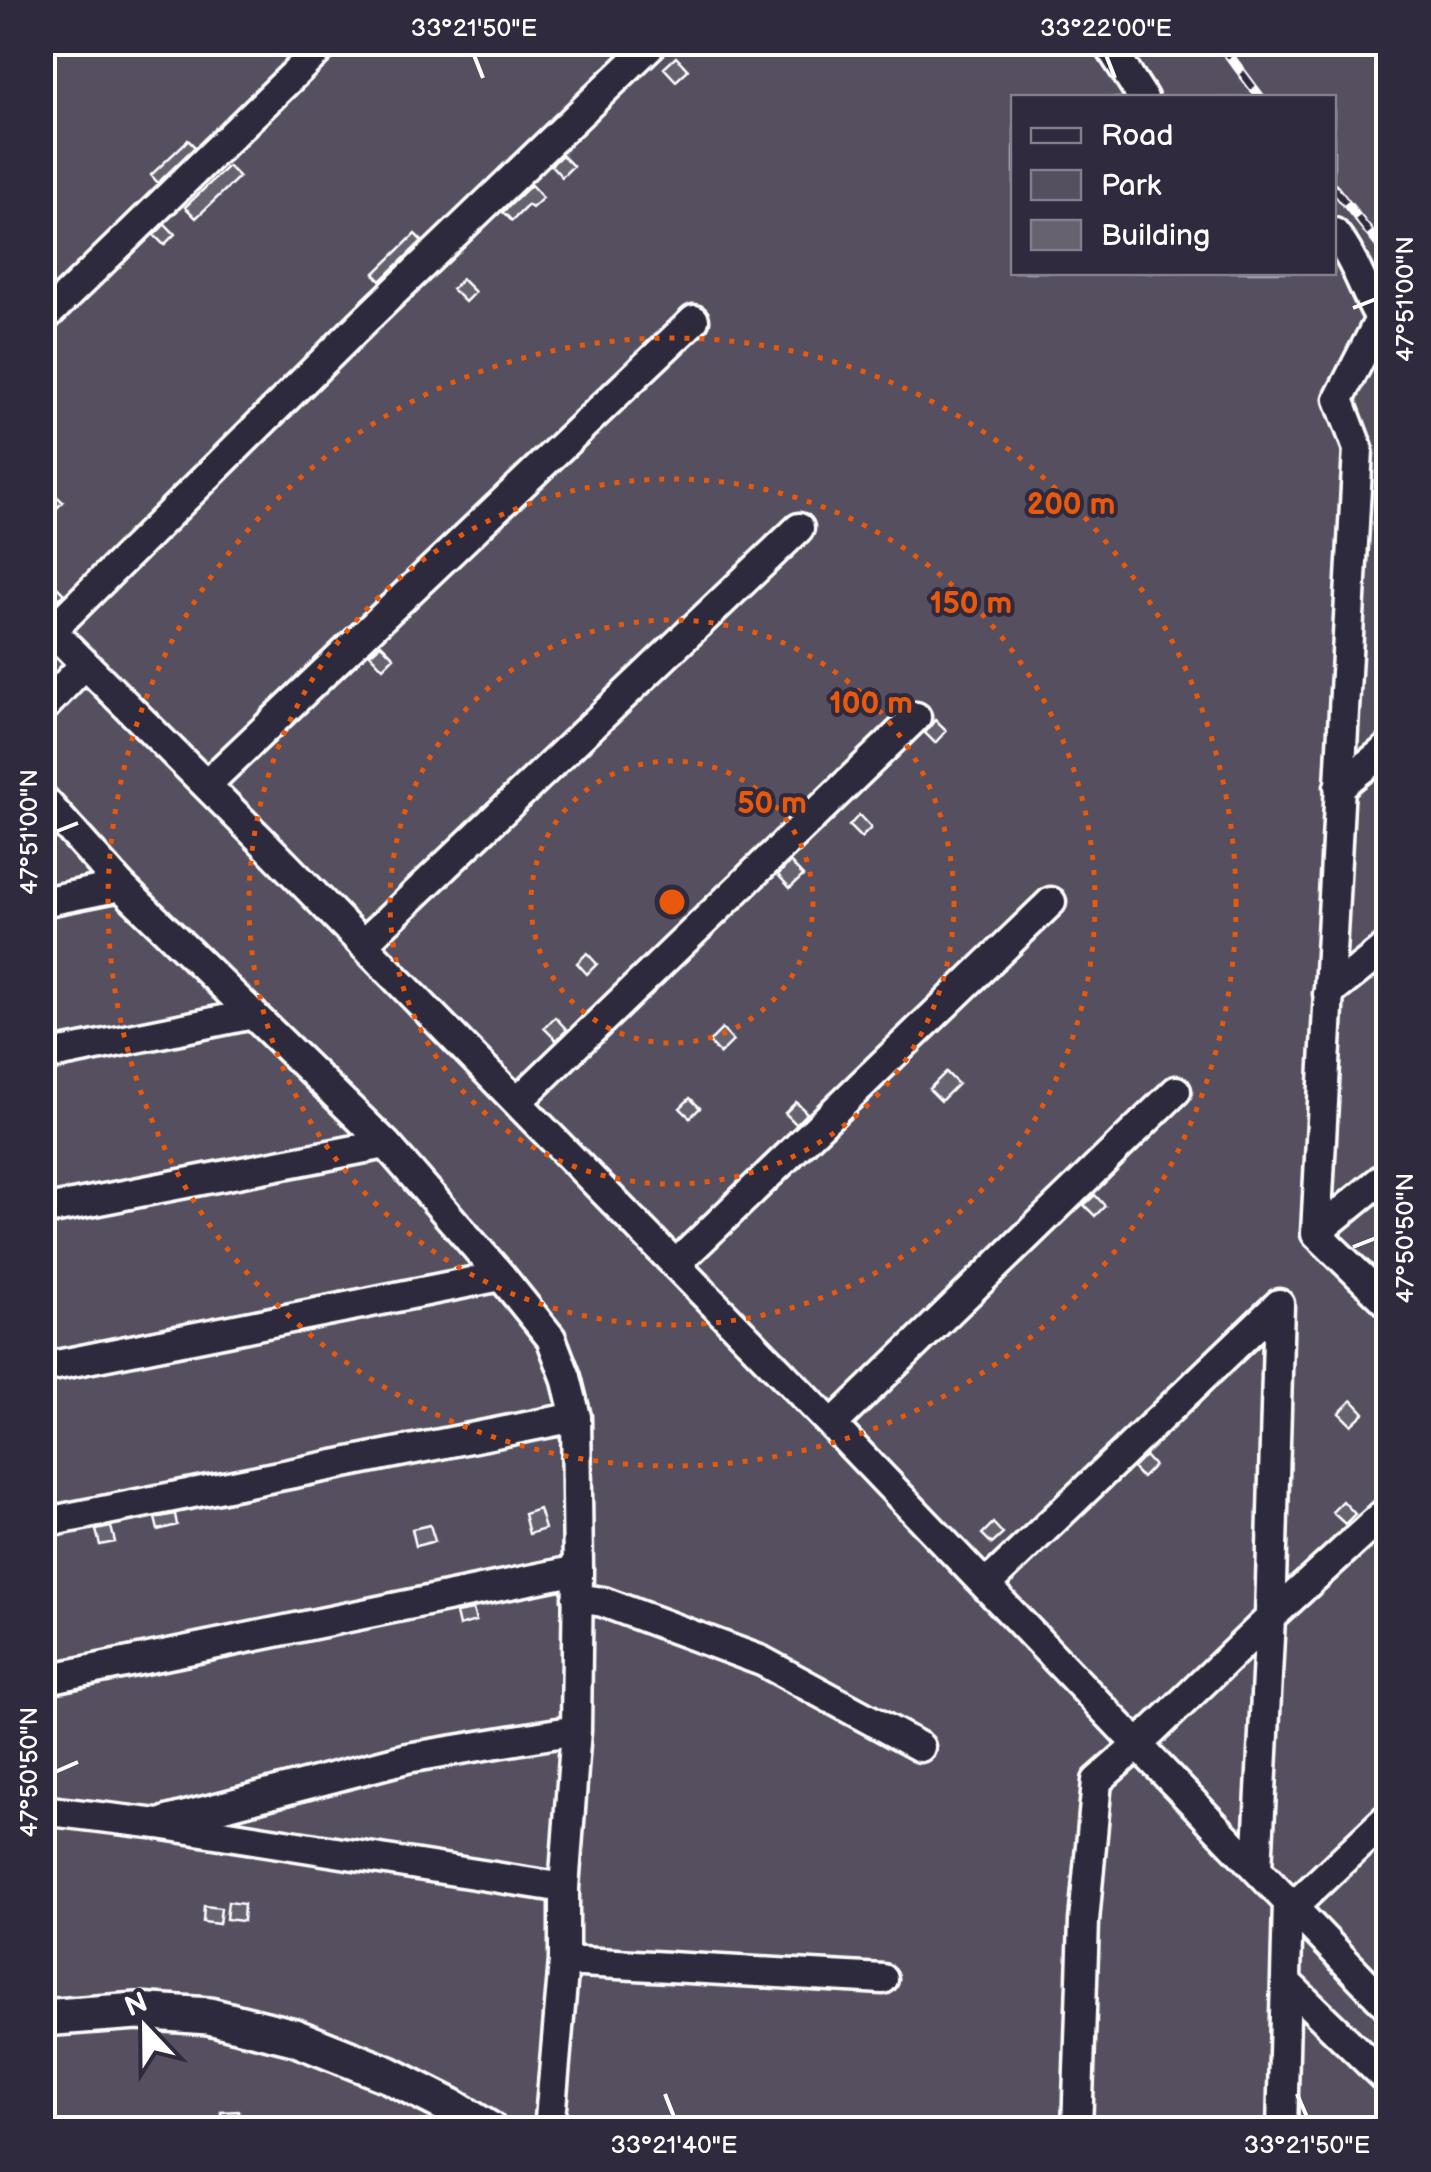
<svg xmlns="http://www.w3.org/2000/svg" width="1431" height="2172" font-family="'Balsamiq Sans',sans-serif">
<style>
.green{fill:#555060;stroke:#aaa8b0;stroke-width:2.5;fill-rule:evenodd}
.building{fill:#666270;stroke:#fff;stroke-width:2.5}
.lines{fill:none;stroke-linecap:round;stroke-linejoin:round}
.minor-casing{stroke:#fff;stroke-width:35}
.major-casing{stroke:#fff;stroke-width:42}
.minor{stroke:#2f2a3d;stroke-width:28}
.major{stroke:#2f2a3d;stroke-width:35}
.rail-casing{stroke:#fff;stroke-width:10}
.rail{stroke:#2f2a3d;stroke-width:6;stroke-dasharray:19;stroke-linecap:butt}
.ticks{fill:none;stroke:#fff;stroke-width:4}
.ring{fill:none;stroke:#e8590c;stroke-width:5;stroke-dasharray:5 10}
.centre{fill:#e8590c;stroke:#2f2a3d;stroke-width:5}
.ring-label{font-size:30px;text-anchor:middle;font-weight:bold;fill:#e8590c;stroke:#2f2a3d;stroke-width:8;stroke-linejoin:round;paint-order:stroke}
.neatline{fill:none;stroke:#fff;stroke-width:4}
.ticks-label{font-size:25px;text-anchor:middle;fill:#fff}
</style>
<rect width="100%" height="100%" fill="#3c3749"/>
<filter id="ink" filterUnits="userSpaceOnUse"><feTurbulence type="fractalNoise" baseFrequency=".01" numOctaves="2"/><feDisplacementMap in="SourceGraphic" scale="20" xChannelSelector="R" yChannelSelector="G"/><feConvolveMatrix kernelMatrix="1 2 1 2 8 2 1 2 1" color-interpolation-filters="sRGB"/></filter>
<g filter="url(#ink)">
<!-- green -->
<path class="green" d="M42,43h1346v183l-10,16 10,14v1873h-1345zM1014,98h320v174h-320z"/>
<!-- building -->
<path class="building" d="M676,57l12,13 -12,11 -12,-13z
M188,140l7,7 -37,36 -7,-8z
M562,155l11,11 -11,11 -11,-12z
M228,166l11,11 -43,41 -11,-11z
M531,185l12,13 -11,10 -4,-3 -16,16 -9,-9z
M165,224l10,10 -11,11 -10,-10z
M415,234l7,7 -41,40 -7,-7z
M462,279l13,13 -10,10 -13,-13z
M50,490l13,12 -12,12 -9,-8v-9z
M42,572l22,22 -13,12 -9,-2z
M381,644l13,13 -11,11 -13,-14z
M935,720l11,11 -11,12 -10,-10z
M859,815l12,13 -10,10 -12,-12z
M790,862l13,14 -13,12 -12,-13z
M587,953l10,11 -10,10 -10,-11z
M555,1017l12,13 -11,10 -12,-12z
M722,1029l11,12 -13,13 -11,-12z
M946,1072l12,12 -17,17 -12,-12z
M690,1098l10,10 -10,10 -10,-10z
M796,1102l11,11 -11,11 -11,-11z
M1095,1195l10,11 -10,10 -11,-11z
M1352,1400l12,13 -13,12 -12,-12z
M1145,1456l9,10 -12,12 -9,-10z
M1343,1501l12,13 -10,10 -13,-12z
M539,1509l6,20 -16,5 -5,-20z
M175,1514l2,11 -19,5 -3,-12z
M993,1523l10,11 -11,10 -10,-10z
M430,1525l5,16 -19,5 -4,-17z
M111,1527l4,15 -15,3 -4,-15z
M473,1610l3,11 -17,5 -3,-13z
M228,1902l16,2 -1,17 -17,-2z
M204,1906l17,2 -2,16 -16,-2z
M239,2111l1,18 -18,1 -1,-18z"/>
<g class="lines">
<defs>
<path id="minor" d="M1107,42l36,56
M1334,233c24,29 32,67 54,98
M1380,319l-41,80 19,50 -42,784 72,70
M42,320l285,-278
M42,621l226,226 564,578 456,477 -6,228
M51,631l312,-309 291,-280
M42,709l42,-44
M206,785l488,-465
M1339,787l49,-39
M42,798l79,88 265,258 115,132 50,62 15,39 10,40 2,153 -2,160 -12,158v73l-15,169
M42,902l79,-16
M363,944l436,-416
M1328,994l60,-48
M42,1057l211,-43
M517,1102l399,-385
M42,1211l344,-67
M1316,1233l72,-59
M676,1264l375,-362
M42,1368l459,-92
M832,1425l344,-334
M42,1523l534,-106
M986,1585l293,-281
M577,1598l26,4 159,59 158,86
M42,1680l536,-110
M42,1810l116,14 406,64
M167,1821l240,-63 169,-28
M1257,1868l13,-250 9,-314
M1288,1902l100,104
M1293,1907l95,-90
M564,1961l319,18
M1286,1982l102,99
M1077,2130l7,-209 13,-140 42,-37 131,-126 118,-108"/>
<path id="major" d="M42,2018l95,-7 72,5 85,21 95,38 61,31 39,24"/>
</defs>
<!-- minor casing -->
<use href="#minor" class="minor-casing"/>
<!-- major casing -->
<use href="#major" class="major-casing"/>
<!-- minor -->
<use href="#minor" class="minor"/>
<!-- major -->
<use href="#major" class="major"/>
<defs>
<path id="rail" d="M1219,42l42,56
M1334,188l54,68"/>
</defs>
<!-- rail casing -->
<use href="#rail" class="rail-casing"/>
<!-- rail -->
<use href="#rail" class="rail"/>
</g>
</g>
<!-- ticks -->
<path class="ticks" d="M474,55l9,23M1106,55l9,23M1353,308l23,-9M55,832l23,-9M1353,1247l23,-9M55,1772l23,-10M665,2094l9,23M1297,2094l10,23"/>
<!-- distance rings -->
<g class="ring">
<circle cx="672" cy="902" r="141"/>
<circle cx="672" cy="902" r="282"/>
<circle cx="672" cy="902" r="423"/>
<circle cx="672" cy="902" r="564"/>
</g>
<circle cx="672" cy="902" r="15" class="centre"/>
<g class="ring-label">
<text x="1071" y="514">200 m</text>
<text x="971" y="613">150 m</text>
<text x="871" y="713">100 m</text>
<text x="772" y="813">50 m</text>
</g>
<!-- margin -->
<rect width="1431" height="2172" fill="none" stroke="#2f2a3d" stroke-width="110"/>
<!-- legend -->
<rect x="1011" y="95" width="325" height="180" fill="#2f2a3d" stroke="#827f8b" stroke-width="2.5"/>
<rect x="1031" y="128" width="50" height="15" fill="#2f2a3d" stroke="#827f8b" stroke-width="2.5"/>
<text x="1101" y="145" font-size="30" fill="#ffffff">Road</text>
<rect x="1031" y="170" width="50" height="30" fill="#555060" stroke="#827f8b" stroke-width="2.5"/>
<text x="1101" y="195" font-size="30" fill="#ffffff">Park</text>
<rect x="1031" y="220" width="50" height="30" fill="#666270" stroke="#827f8b" stroke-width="2.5"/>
<text x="1101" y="245" font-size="30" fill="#ffffff">Building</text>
<!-- north arrow -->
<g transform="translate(145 2027) rotate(338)" stroke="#2f2a3d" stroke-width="8" paint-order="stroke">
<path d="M0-8L18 38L0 25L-18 38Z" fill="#ffffff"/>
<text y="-15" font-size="28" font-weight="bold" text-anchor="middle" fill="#ffffff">N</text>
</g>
<rect x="55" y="55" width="1321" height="2062" class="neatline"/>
<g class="ticks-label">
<text x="474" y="36">33°21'50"E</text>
<text x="1106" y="36">33°22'00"E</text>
<text transform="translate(1404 299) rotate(-90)" y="9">47°51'00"N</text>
<text transform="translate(28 832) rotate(-90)" y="9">47°51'00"N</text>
<text transform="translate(1404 1238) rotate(-90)" y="9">47°50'50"N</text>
<text transform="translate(28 1772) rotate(-90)" y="9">47°50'50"N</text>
<text x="674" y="2153">33°21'40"E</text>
<text x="1307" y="2153">33°21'50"E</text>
</g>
</svg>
